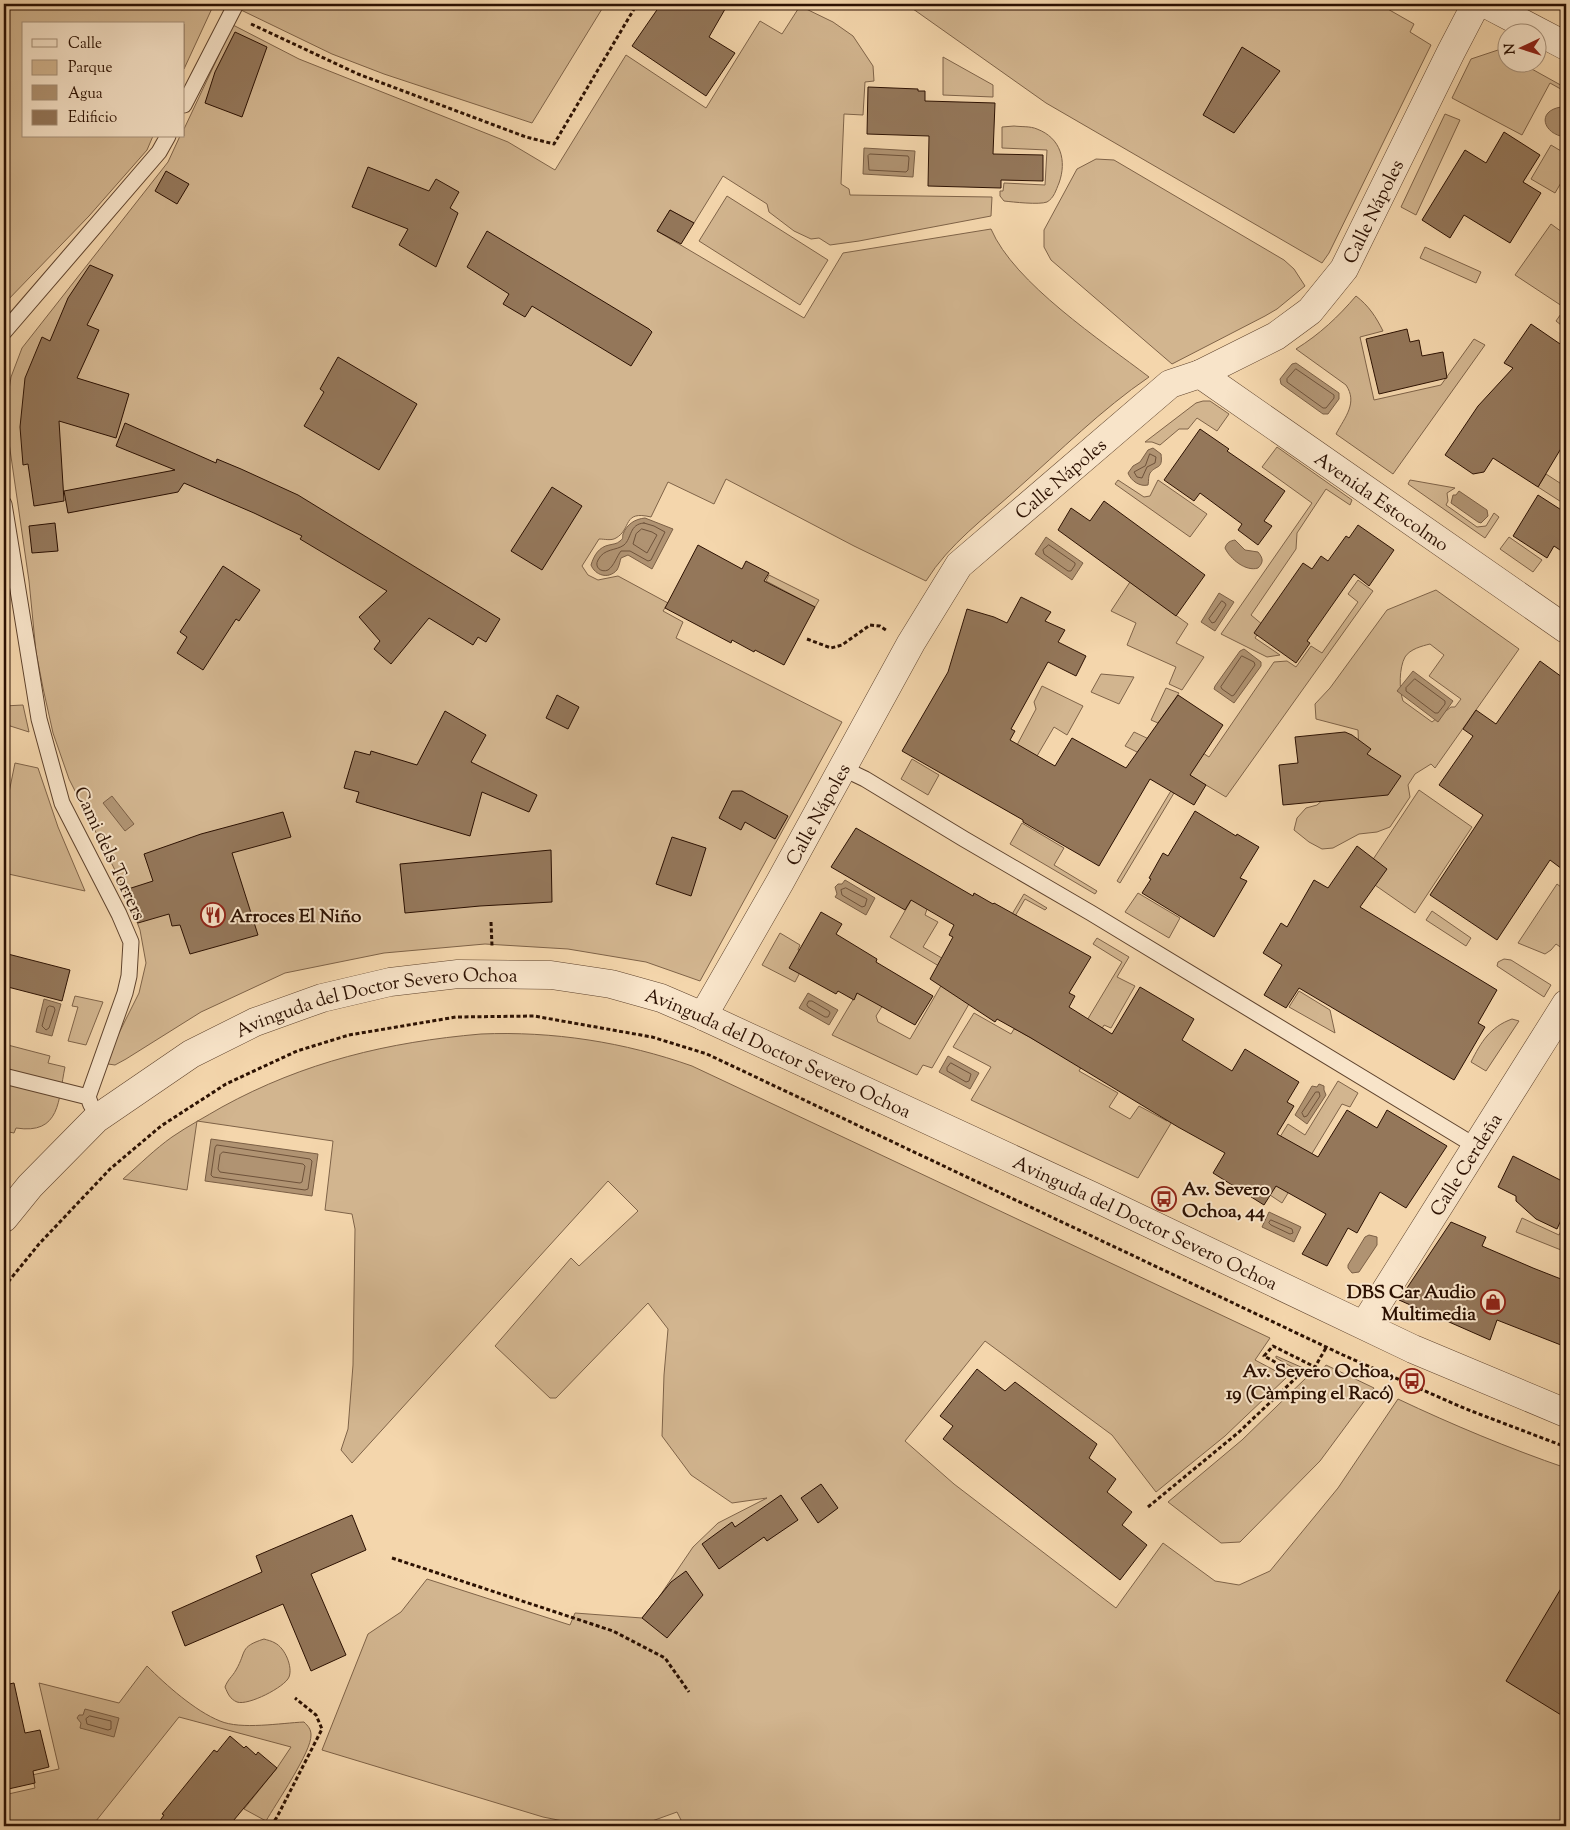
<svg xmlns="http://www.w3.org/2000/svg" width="1570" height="1830" font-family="'Sorts Mill Goudy',serif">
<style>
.green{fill:#d2b58f;stroke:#7f6348;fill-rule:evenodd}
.water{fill:#b09372;stroke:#7b5f45}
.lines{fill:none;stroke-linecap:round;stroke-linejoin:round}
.shore{stroke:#6e523a;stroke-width:1}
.building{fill:#94775a;stroke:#2c1102}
.service-casing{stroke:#5e422c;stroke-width:17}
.minor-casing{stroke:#5e422c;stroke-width:29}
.tertiary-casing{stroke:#5e422c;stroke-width:29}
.path{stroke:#2c1102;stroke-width:3;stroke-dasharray:4 2.5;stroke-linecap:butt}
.service{stroke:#f8e4c9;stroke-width:15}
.minor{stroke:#f8e4c9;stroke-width:28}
.tertiary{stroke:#f8e4c9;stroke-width:28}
.labels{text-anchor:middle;stroke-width:4;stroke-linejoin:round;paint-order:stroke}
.street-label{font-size:19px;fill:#2c1102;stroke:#f8e4c9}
.poi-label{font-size:19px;font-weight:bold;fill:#2c1102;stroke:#f8e4c9;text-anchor:start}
</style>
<rect width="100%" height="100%" fill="#f4d6ac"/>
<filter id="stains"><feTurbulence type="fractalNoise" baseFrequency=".004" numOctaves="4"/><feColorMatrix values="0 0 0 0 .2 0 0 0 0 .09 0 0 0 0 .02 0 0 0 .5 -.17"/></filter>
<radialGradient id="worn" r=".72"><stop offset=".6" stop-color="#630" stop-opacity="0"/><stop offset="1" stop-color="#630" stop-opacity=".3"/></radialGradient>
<!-- green -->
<path class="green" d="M4,4h210l-30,65v-45h-160v112h129l-6,14 -58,66 -85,88z
M245,4h360l-73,119 -148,-49 -52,-20 -91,-44z
M906,4h473l35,20 -4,8 21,13 -102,208 -7,10 -276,-160z
M800,6l33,16 20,14 20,30 1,15 -9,1 -2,33 -19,-1 -3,70 8,5 1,6 142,2 -1,19 -132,25 -29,4 -11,-7 -8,1 -17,-8 -25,-19 -2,-8 -44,-28 -29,47 -24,-13 -13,21 147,87 39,-65 148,-24c23,54 111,112 158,148 -47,32 -89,74 -132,112 -32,29 -68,55 -91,92l-72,-35 -128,-67 -12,25 -46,-22 -17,35c-29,-7 -19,12 -35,21 -5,3 -11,1 -17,1l-17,27 6,9 10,5 20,-4 50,27 -5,8 20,11 -7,16 166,84 -142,259 -54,-19 -78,-13 -83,-5 -101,9 -99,20 -84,39 -75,47 -11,6 -7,-1 3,-15 28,-56 7,-30 -6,-33 -15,-40 -56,-111 -16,-46 -10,-45 -7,-36 -7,-71 -24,-166 6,-38 11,-29 146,-186 12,-26h4v-7l49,-104 66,34 209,83 47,28 71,-115 80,53 54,-87 22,13z
M1498,50l9,5 1,7 13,1 45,25v4l-16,-9 -28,52 -70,-37 19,-39z
M943,57l50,28v12l-50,-2z
M1445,114l15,6 -44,95 -15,-8z
M1014,126c8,1 16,0 23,3 24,9 30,32 22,54 -3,7 -5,15 -12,19 -8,3 -34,0 -43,-1l-4,-5v-5h3l1,-8 41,2 2,-35 -45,-2v-21z
M1551,145l15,9v22h-1l-10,17 -24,-14z
M1096,159l18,1 170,100 10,9 11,17 -28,23 -12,7 -93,48 -121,-104 -7,-13v-17l33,-61z
M727,196l101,64 -28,45 -101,-64z
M1551,224l15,11v94l-10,-8 9,-13 -50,-33z
M1425,247l56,25 -5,11 -56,-25z
M1356,296c13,10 20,21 27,35l-23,6 14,63 67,-15 33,-46 11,6 -92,129 -57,-40c9,-17 22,-31 10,-49l-50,-36c24,-15 42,-32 60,-53z
M1203,401h7l19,13 -12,17 -20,-13 -9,11h-9l-19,16 -8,-3h-7l51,-39z
M1277,447l75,53 -2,5 -24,-16 -29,44 -1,16 -45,66 12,10 -8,13 25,17 -13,2 -46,-23 91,-131 -50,-36z
M1546,474l20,13v18l-28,-18z
M1118,480l26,17 6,-1 8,-16 49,34 -17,23 -75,-53z
M1410,480l45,8 -8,5 1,8 -2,4 31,22 9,-1 8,-13 5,4 -14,21 -77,-54z
M1509,537l33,23 -9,12 -33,-23z
M769,575l50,25 -4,7 -49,-26z
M1358,580l15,11 -147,206 -40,-24 -66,110 -3,-2 64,-107 -56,-28 9,-14 36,17 8,-12 31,20 65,-95 13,-1 9,6 15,-21 11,7 36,-51 -10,-8z
M1130,582l58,42 -12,19 28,14 -22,33 -13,-6 7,-17 -49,-22 9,-22 -25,-12z
M1436,590l83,59 -84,119 -4,-4 -16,10 -7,11 2,12 -20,30 -13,5 -18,2 -26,14 -11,1 -13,-7 -15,-12 3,-12 9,-10 11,-3 16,-14 26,-37 -1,-24 -42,-11 -1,-15 15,-16 57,-78zM1430,644l14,11 -15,21 32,23 -6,8h-4l-19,15 -29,-21c-4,-12 -4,-33 2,-44 5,-8 17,-11 25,-13z
M1101,674l33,3 -15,27 -28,-12z
M1042,686l41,20 -16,29 -13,-8 -17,29 -20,-11 19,-36 -2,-7z
M1166,688l13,5 -21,30 -7,-3z
M23,705l6,27 -25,-8v-18z
M912,759l27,16 -11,20 -27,-16z
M15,763l23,5 20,59 27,64 -81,-18v-56z
M1419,790l53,37 -57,86 -53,-37z
M1022,823l42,25 -10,17 43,26 -2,3 -85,-50z
M1557,884l9,7v60l-10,-7 -5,6 -6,4 -27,-11z
M1138,893l42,25 -11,20 -44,-26z
M1024,894l23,14 -2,2 -20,-11 -51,88 -12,13 7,4 -37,64 -9,-3 -6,10 -85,-40 31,-52 20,22 -7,11 2,6 32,17 39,-67 -59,-35 23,-40 15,9 -3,9 13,7 -15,25 29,17 37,-11z
M1432,911l39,27 -5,8 -40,-26z
M780,933l20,12 -2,5 11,5 -14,27 -33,-17z
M1097,938l32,19 -12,20 18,9 -24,42 -7,-3 -25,46 39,22 -9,14 21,12 9,-13 28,15 30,-48 3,2 -62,103 -167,-78 20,-33 -38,-20 21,-34 37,21 3,-5 3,1 48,27 57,-95 -29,-18z
M1504,959l7,1 40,25 -7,12 -47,-31 1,-4z
M1299,991l31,19 5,23 -46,-26z
M75,996l28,6 -17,43 -18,-4 10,-34 -6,-1z
M1512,1019l7,2 -33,50 -15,-9c10,-20 19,-35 41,-43z
M481,1034c72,-3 143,8 211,32l578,272 -15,22 32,17 -62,59 -69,56 -44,-57 -127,-94 -80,100 49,43 162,124 47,-65 52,38 24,4 31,-14 68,-83 60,-89c55,26 110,49 168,69v358h-882l-7,-14 -36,13 -53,1 -45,-9 -221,-67 46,-116 33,-22 26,-33 143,46 5,-12 67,5 17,-21 34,-50 25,-24 49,-25 -35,5 -41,-28 -29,-39 2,-61 4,-46 -20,-26 -92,95h-6l-55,-52 76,-88 8,8 59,-55 -30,-30 -256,282 -11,-13 7,-21 5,-64 2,-136 -3,-15 -27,-4 8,-69 -136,-20 -10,69 -64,-11c16,-14 32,-30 49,-42 16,-11 33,-20 50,-30 82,-45 166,-65 259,-73z
M4,1044l46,12 -2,7 17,4c-7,33 -4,68 -49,61l-2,5 -10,-2z
M1338,1081l20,12 -8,14 -8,-3 -60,99 -12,-8 -8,-29 26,-42 17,11z
M1522,1218l37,17 7,-14v31l-50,-20z
M1276,1356l43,19 7,-10 48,23 -54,73 -80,81 -19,1 -53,-41 74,-62 66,-64 -32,-18z
M264,1639c3,1 8,2 11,4 10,5 18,24 14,34 -4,10 -41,29 -52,25 -7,-3 -9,-8 -12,-15 3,-8 7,-10 11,-17 11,-19 3,-23 28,-31z
M147,1666c19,19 48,45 73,55 21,9 61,2 84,1 4,4 7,7 7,13 1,16 -36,70 -45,86l-22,-12 33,-41 14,-21 -112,-30 -87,109h-88v-31l31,-7 -3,-13 27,-6 -20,-86 80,20z"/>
<!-- water -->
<path class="water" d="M1561,107h5l-1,30c-22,-3 -29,-26 -4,-30z
M864,148l51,3 -2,26 -50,-3z
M1296,363l43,30v6l-11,15h-5l-42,-30 -1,-5 12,-15z
M1153,448l8,6c2,16 -4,10 -11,19 -2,4 -1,7 -2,12 -8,2 -17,-4 -20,-12l5,-7 7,-4 8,-12z
M1459,491l28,19 1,6 -7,7 -3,-1 -27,-19 2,-8h3z
M645,518l28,11 -21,40 -24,-14 -7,3c-1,3 -2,9 -4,12 -9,10 -22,5 -26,-5 3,-10 8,-18 18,-20 4,-1 8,-1 11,-4 4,-3 2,-3 3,-7 4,-10 12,-15 22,-16z
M1046,537l37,26 -11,17 -37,-26z
M1235,540l10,10 13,2c5,6 6,10 0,16 -12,4 -28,-9 -33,-20 2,-6 5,-7 10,-8z
M1219,593l15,9 -19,29 -14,-9z
M1244,649l17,13v4l-27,37 -20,-14 1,-3 25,-35z
M1413,671l40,30 -15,21 -41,-31z
M112,796l22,28 -9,7 -22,-28z
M845,880l30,18 -9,17 -31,-18 2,-3 -2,-7 3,-3h4z
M808,993l30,17 -9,15 -30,-17z
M44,999l17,5 -9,32 -16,-4z
M948,1056l31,17 -9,16 -31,-17z
M1319,1084l5,2v4l2,5 -19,29 -12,-9 17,-29 5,1z
M211,1139l107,15 -6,42 -107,-15z
M1269,1212l32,15 -7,15 -32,-15z
M1369,1235l8,2v8l-18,27 -7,1 -4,-5v-3l17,-28z
M85,1709l34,9 -5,19 -34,-9 1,-5 -4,-5 2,-3h4z"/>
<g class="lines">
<!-- shore -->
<path class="shore" d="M870,154l38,2 1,2 -1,12 -2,2 -37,-2 -1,-14z
M1296,369l38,26v3l-8,10h-3l-36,-26v-3z
M1150,454l6,3 -1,6 -8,4 -5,11 -5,-1 -3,-5 11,-6z
M644,523l10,3 11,6 -14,28 -3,1 -18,-10h-9c-4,5 -7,15 -13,19 -7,3 -14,-3 -10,-10 6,-12 18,-9 26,-15 8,-7 5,-21 20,-22z
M642,529l10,3 5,3 -10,18 -14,-9 3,-10z
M1049,545l26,18v2l-4,6h-3l-24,-17 -1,-4z
M1222,601l3,2 1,2 -11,17 -3,1 -3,-4z
M1242,656l12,6 1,3 -21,30 -2,1 -10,-7 -1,-2z
M1415,679l30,22v3l-7,9h-3l-29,-22v-3z
M846,888l21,11 -2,7 -3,1 -20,-12 -1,-5z
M809,1001h3l17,10 1,2 -2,4h-3l-17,-10 -1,-2z
M50,1006l4,1 1,3 -6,18 -3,2 -4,-4 5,-18z
M951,1063l20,11 -2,7 -3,1 -19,-11v-3z
M1316,1092h3l1,4 -13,20 -3,1 -2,-4z
M217,1145l93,14 2,2 -4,28 -3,1 -92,-13 -2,-2 4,-27z
M223,1152l80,12 2,2 -3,16 -2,1 -80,-11 -2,-3 2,-14z
M1271,1220l21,9 1,4 -3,1 -19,-9 -2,-2z
M90,1716l21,5v8l-3,1 -21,-6 -1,-5z"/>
</g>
<!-- building -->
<path class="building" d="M661,4h67l-19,33 26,16 -29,43 -74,-50z
M235,32l32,15 -25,70 -37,-14 10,-31z
M1242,47l38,24 -46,62 -31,-18z
M868,87l50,2v2h7v10l70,2 -2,51 50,1v26l-42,-1v8l-73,-2 1,-50 -62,-2z
M1504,132l36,23 -17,27 18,11 -31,50 -46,-28 -14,23 -28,-18 43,-70 21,13z
M368,167l61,24 7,-12 23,13 -9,16 8,5 -22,54 -37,-22 9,-16 -56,-22z
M166,171l23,13 -12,20 -22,-13z
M670,210l24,13 -13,21 -24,-13z
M487,231l162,98 3,3 -21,34 -99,-60 -7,11 -22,-13 6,-10 -42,-27z
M90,265l23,10 -26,50 12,5 -22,48 52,16 -13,44 -57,-17 5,80 -30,5 -6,-42 -5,1 -3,-38 5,-49 17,-41 8,4 18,-43z
M1531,324l35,24v92l-28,47 -45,-29 -9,14 -11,2 -28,-19 33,-49 35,-38 -9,-5z
M1407,329l3,13 9,-2 3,16 21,-4 4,26 -68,16 -13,-55z
M338,357l79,47 -38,66 -75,-44 20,-34 -4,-3z
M125,423l91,40 1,-4 24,10 57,26 202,124 -14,23 -8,-5 -5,8 -44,-27 -38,46 -17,-15 6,-8 -21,-24 28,-26 -87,-52 2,-3 -48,-23 -70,-30 -6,9 -110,21 -4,-22 111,-21 -59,-24z
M1200,429l29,20 -2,2 58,40 -21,30 8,5 -14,19 -20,-15 4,-6 -42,-31 -6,8 -30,-21z
M552,487l30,19 -40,64 -31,-19z
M1538,495l28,18v41l-12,-8 -7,12 -34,-22z
M1104,501l101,74 -29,41 -118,-86 13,-22 19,13z
M55,523l3,28 -26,2 -3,-27z
M1358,525l36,25 -25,36 -15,-12 -47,67 3,2 -14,20 -42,-30 49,-70 9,6 9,-13 7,5 18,-25 3,2z
M698,545l44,24 4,-8 23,12 -5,8 51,26 -31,58 -29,-15 -1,2 -22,-12 -1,3 -66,-35z
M223,566l37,24 -21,31 -3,-2 -33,51 -26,-17 10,-16 -7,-5z
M1021,597l30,15 -6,9 20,9 -7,12 28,14 -10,20 -28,-14 -37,67 4,2 -5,9 45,26 17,-28 54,30 52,-73 45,30 -33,50 16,10 -12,20 -44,-26 -51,87 -76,-44v-2l-121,-69 46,-79 19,-63 27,8 13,6z
M1540,661l26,19v192l-16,-12 -53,80 -67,-45 53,-80 -44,-30 34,-49 -10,-7 13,-19 20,14z
M557,695l22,12 -11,22 -22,-11z
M445,711l41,24 -15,27 66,33 -8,17 -47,-20 -12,44 -114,-34 3,-10 -15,-4 11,-37 15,4 1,-4 46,14z
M1345,732l7,3 19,14 -4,5 34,22 -13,19 -105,10 -4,-40 19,-2 -3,-26z
M732,791h10l46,25 -13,23 -30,-17 -4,8 -22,-12z
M1195,811l41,25 1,-2 22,13 -19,31 7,3 -33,56 -72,-44 9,-14 -2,-1 14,-25 5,3z
M283,812l8,25 -59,16 26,82 -68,19 -10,-29 -8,1 -3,-12 -31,9 -13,-33 28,-9 -9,-27 57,-20z
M856,828l117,68 1,-3 19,11 1,-1 97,54 -22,36 6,3 -6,11 43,27 28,-47 54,32 -12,21 50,31 13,-22 54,33 -12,20 7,4 -17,28 41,23 29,-47 30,18 10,-18 60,36 -41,62 -26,-16 -23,41 -9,-5 -21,38 -25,-12 24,-40 -50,-28 -12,19 -51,-32 12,-20 -47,-26 -147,-89 -34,-19 -2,3 -65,-43 23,-42 -4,-2 5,-10 -43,-25 -6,10 -74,-43z
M672,837l34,11 -15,48 -35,-12z
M1357,846l30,23 -27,38 137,83 -19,33 7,4 -31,53 -155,-92 -13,20 -22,-13 18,-30 -19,-12 18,-30 6,4 27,-47 14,8z
M551,850l1,52 -72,4 -75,7 -5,-49z
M821,912l21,12 -6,10 41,25 -1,3 57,34 -18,29 -58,-32 -3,7 -16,-9 -2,3 -47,-26z
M4,953l66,17 -8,31 -58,-15z
M1513,1156l53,27v26l-9,20 -21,-10 -20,-18v-5l-18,-9z
M1451,1222l35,15 -4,9 51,22 33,13v66l-69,-27 -7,20 -91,-40z
M977,1369l28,22 10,-9 82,62 -8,14 27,21 -9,13 25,20 -10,13 25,20 -27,35 -177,-141 10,-13 -13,-10z
M821,1484l17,24 -20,15 -17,-25z
M781,1495l17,25 -31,21 -3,-4 -45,32 -17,-25 30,-22 3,5z
M352,1515l14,35 -55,24 35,81 -35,16 -28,-67 -98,42 -13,-34 90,-40 -6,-16z
M686,1571l17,24 -36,43 -25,-20 29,-36z
M1566,1580v138l-60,-37z
M14,1683l11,50 15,-3 9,37 -16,4 2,12 -31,7v-105z
M230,1736l14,12 2,-2 10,9 2,-3 19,16 -48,58h-73l8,-11 -2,-1 52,-64 3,2z"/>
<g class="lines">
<defs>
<path id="service" d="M184,105l52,-101
M4,332l155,-180 9,-16
M4,504l35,215 23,84 57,111 12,28 -2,34 -4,17 -37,104
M842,768l23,11 99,60 127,74 386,234
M4,1076l84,21 3,8"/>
<g id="minor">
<path d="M1486,4l80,42"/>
<path id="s1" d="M1200,374l366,255"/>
<path id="s2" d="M703,1016l77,-134 131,-239 48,-78 211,-181 30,-10 76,-38 34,-25 34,-42 107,-217 25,-48"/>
<path id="s3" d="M1364,1325l202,-321"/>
</g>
<g id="tertiary">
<path id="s4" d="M4,1218l26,-32 66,-67 95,-65 64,-32 67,-24 68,-16 68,-8 93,1 60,9 50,14 42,18 389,180 321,153 153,64"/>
</g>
</defs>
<!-- service casing -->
<use href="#service" class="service-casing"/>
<!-- minor casing -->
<use href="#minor" class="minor-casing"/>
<!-- tertiary casing -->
<use href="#tertiary" class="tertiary-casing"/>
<!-- path -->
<path class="path" d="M251,24l107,50 168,63 28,7 83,-140
M807,639l24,9 11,-3 28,-20 10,1 6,4
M491,922l1,24
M4,1287l35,-43 71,-75 51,-43 65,-42 71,-33 52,-16 107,-18 78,-1 118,21 55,17 636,301 123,54 100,38
M1148,1507l91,-75 60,-57 -35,-19 9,-10 42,21 12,-21
M392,1558l221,73 52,27 24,34
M271,1826l6,-9 45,-88 -6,-14 -21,-17"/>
<!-- service -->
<use href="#service" class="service"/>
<!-- minor -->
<use href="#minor" class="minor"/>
<!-- tertiary -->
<use href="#tertiary" class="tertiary"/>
</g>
<!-- icons -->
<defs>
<symbol id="restaurant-ring" viewBox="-11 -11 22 22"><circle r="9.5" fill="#f8e4c9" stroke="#8f2418" stroke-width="1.5"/><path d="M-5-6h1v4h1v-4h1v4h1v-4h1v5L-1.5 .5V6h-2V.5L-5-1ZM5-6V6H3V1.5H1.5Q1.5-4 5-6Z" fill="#8f2418"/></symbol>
<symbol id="bus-ring" viewBox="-11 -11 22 22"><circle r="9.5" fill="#f8e4c9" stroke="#8f2418" stroke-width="1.5"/><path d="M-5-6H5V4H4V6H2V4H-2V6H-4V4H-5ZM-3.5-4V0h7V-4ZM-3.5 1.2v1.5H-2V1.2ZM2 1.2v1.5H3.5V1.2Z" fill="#8f2418"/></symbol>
<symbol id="shop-ring" viewBox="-11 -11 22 22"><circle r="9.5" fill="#f8e4c9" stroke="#8f2418" stroke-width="1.5"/><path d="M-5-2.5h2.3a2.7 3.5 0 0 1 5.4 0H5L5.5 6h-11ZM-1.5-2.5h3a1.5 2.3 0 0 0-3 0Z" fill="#8f2418"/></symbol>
</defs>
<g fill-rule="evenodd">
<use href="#restaurant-ring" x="199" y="901" width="28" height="28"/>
<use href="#bus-ring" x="1150" y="1185" width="28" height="28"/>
<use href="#shop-ring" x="1479" y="1288" width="28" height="28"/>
<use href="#bus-ring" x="1398" y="1367" width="28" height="28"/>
</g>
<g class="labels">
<!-- street labels -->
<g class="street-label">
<text dy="7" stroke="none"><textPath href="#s2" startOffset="1074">Calle Nápoles</textPath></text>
<text dy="7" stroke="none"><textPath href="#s2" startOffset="652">Calle Nápoles</textPath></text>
<text dy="7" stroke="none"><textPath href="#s1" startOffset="222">Avenida Estocolmo</textPath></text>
<text dy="7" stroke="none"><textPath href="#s2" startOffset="232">Calle Nápoles</textPath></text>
<text transform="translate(111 853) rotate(65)" y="7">Cami dels Torrers</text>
<text dy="7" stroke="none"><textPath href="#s4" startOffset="446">Avinguda del Doctor Severo Ochoa</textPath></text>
<text dy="7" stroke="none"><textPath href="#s4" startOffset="866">Avinguda del Doctor Severo Ochoa</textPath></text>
<text dy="7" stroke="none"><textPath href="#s3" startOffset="190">Calle Cerdeña</textPath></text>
<text dy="7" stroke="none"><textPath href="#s4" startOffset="1271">Avinguda del Doctor Severo Ochoa</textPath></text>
</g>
<!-- poi labels -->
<g class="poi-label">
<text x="230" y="922">Arroces El Niño</text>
<text x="1182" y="1195">Av. Severo<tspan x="1182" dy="22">Ochoa, 44</tspan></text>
<text x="1476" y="1298" text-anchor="end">DBS Car Audio<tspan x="1476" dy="22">Multimedia</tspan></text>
<text x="1394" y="1377" text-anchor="end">Av. Severo Ochoa,<tspan x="1394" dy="22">19 (Càmping el Racó)</tspan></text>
</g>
</g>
<!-- margin -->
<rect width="1570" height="1830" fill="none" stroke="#f4d6ac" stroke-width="20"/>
<rect x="5" y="5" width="1560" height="1820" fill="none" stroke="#2c1102" stroke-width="2.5"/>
<rect x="10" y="10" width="1550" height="1810" fill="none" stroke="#2c1102"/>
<!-- legend -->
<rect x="22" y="22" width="162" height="115" fill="#f8e4c9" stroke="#a69079"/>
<rect x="32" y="39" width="25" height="8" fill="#f8e4c9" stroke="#a69079"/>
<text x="68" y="48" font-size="15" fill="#2c1102">Calle</text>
<rect x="32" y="60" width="25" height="15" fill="#d2b58f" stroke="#a69079"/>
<text x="68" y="72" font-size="15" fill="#2c1102">Parque</text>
<rect x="32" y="85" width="25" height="15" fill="#b09372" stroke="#a69079"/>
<text x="68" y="98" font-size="15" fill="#2c1102">Agua</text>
<rect x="32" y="110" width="25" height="15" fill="#94775a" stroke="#a69079"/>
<text x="68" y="122" font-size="15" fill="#2c1102">Edificio</text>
<!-- north arrow -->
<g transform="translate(1522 48) rotate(266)"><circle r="24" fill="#f8e4c9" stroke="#a69079"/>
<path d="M0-4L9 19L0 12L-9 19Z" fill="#8f2418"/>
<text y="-8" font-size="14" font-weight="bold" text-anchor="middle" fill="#2c1102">N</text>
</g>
<rect width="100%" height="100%" filter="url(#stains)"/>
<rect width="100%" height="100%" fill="url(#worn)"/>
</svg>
